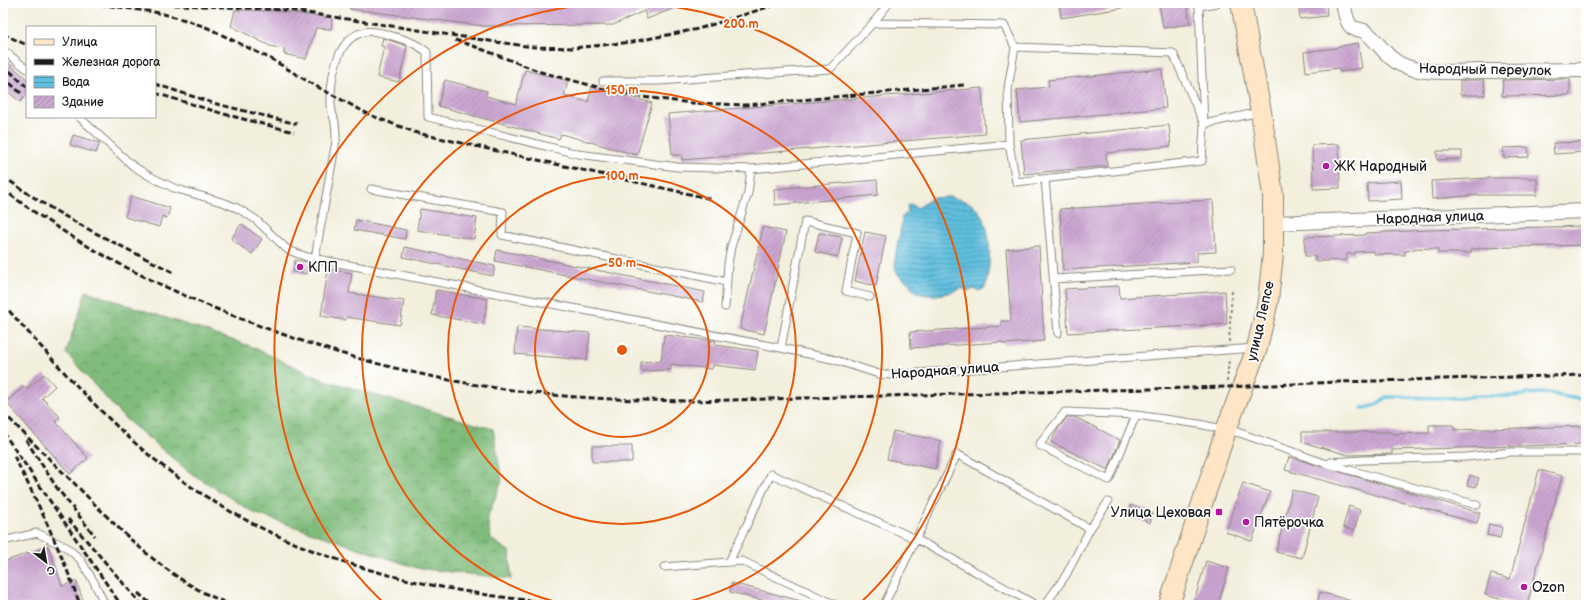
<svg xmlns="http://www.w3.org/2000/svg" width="1589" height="608" font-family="'Balsamiq Sans',sans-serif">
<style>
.forest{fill:url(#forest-crowns);stroke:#4e6c4c}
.water{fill:url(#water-rules);stroke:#3e6e7d}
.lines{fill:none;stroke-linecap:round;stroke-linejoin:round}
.stream{stroke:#60bfde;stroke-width:3.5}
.building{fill:url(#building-hatch)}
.lane-casing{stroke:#88867c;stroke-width:9}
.street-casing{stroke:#88867c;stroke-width:16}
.secondary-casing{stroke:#88867c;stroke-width:22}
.path{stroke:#88867c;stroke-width:2;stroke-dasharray:3 3;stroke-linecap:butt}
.lane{stroke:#fff;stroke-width:7}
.street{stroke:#fff;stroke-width:14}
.secondary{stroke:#fde5c5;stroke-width:20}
.rail{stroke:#1c1c1c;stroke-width:3;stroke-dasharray:6 3;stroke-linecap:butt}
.ring{fill:none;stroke:#e8590c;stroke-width:2}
.poi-dot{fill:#b5179e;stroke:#fff;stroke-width:1.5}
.labels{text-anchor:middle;stroke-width:3.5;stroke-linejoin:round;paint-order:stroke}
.street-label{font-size:14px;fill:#1c1c1c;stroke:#fff}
.poi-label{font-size:14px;fill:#1c1c1c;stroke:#fff;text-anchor:start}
.centre{fill:#e8590c;stroke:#fff;stroke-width:2}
.ring-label{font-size:12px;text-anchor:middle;font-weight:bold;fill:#e8590c;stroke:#fff;stroke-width:3.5;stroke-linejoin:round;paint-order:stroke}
</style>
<defs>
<pattern id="forest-crowns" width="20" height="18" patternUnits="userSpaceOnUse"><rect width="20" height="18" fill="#80bc7c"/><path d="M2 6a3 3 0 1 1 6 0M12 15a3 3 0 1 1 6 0" fill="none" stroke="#689865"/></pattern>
<pattern id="water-rules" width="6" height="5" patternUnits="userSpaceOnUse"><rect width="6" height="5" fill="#60bfde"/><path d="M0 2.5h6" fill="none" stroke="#4e9ab3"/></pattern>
<pattern id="building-hatch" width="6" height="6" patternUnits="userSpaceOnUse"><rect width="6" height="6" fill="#caa5d0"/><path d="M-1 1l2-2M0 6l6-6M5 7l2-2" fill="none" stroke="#ad8db2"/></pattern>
</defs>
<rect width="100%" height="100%" fill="#fff"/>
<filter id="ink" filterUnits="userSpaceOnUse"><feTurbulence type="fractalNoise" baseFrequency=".025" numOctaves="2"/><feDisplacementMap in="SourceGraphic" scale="8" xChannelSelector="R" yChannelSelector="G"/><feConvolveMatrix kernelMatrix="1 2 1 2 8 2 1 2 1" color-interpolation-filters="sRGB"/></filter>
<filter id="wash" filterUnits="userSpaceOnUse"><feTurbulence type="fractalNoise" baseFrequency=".012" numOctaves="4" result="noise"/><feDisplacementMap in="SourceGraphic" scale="16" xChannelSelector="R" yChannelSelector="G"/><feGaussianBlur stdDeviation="0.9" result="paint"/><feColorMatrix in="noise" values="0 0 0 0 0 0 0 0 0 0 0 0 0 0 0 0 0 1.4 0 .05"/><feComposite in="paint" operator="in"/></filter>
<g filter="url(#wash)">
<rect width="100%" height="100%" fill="#f3efdd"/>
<!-- forest -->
<path class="forest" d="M86,291l164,55 71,33 172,50 9,52 -15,37 4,21 19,13 1,27 -94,-11 -163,-55 -66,-42 -66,-55 -56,-63z"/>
<!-- water -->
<path class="water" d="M949,197c9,2 20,4 26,10 19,18 16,59 10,81l-6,3 -5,-2 -5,2 -8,-3c-13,6 -36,12 -48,1 -2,-2 -3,-6 -5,-7 -9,-6 -13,-7 -13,-19 0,-16 7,-31 7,-46l6,-5 -1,-6 4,-2 7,4 14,-10z"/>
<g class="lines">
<!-- stream -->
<path class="stream" d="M1362,408c10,0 16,-4 24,-11l73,1c17,-4 33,-1 50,-2 13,0 24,-4 37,-3 13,1 27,8 40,5"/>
</g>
<g id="blocks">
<!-- building -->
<path class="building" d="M350,3h337l-40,16 -3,-8 -31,14 -129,1 -134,-17z
M1059,3h64v5l-62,10z
M1159,3h28l3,21 -27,4z
M1298,3h28l1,13 -27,3z
M235,10l42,1 55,7 -1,11 -15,-1 -10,31 -22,-5v-5l-14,-3 -39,-20z
M383,38l24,8 -8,36 -22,-5 7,-30 -3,-1z
M1358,43l4,25 -22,4 -1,-4 -33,4 -2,-20 32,-4v-1z
M3,58l24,21v15l-7,8 -17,-15z
M1162,69l4,39 -146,14 -3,-32 32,-3 -1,-7z
M525,70l43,11 -4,15 24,6 4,-15 60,16 -15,52 -76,-21 -2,5 -121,-33 7,-26 42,11 -1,5 30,8z
M1570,79v16l-68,1 1,-16z
M1460,80h24l1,15h-25z
M982,88l3,46 -303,26v-5h-10l-4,-41z
M1169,125l2,21 -65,7 1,13 -83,8 -3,-34z
M73,135l27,8 -4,10 -26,-8z
M1585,142l1,10 -32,2 -1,-11z
M1339,144l1,44 -27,1 -1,-44z
M1528,147l1,10 -25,1 -1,-10z
M1437,151h25v8l-25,1z
M1490,178h47v17h-59l-46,4 -1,-18z
M877,180l1,15 -103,10 -1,-16z
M1401,181l1,18 -34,2 -1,-18z
M131,196l39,12 -3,10 -5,-2 -3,11 -34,-10z
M1213,200l3,52 -19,1v9l-134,8 -3,-61z
M420,209l57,9 -3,21 -57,-9z
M356,220l50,10 -1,9 -51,-9z
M241,224l21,15 -10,15 -21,-15z
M1586,226v19l-106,3v1h-9v4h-33v-4l-24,-1v2l-9,1v4l-31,-1v-3l-19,1v2h-8v6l-23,1h-9v-5h-10v-19l60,-2v-2l65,-3z
M763,227l23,5 -22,102 -24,-5z
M865,232l21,4 -10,50 -21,-5z
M819,233l23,4 -4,20 -23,-5z
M1039,246l5,95 -41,3v-2l-92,6 -1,-16 92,-6 -1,-5h10l-5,-72z
M405,247l90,19 -2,10 -90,-19z
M497,250l208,42 -2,10 -208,-41z
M295,260l13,2 -2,12 -13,-2z
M328,269l24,4 -3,20 55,8 -4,24 -54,-8v3l-25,-4z
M1119,286l1,12 105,-7 2,33 -159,9 -3,-44z
M436,290l52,9 -5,25 -51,-9z
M517,327l73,6 -3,27 -72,-6z
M664,335l52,6 -1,4 43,6 -3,19 -42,-5 -1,4 -41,-5v6l-30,1v-9l20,-1z
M44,374l11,12 -13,12 18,19 -5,4 33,37 -18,16 -64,-72 18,-16 3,3z
M1067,417h8l45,23 -12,30 -57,-28 7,-13z
M1429,425h24l1,5 132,-4v18l-194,6v4l-44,1 -46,-13v-10h89l1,2 37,-1z
M893,431l48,10 -6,28 -48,-10z
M592,446h40v16h-40z
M1289,457l191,56 -3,10 -192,-53z
M1539,470l23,6 -35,129h-5l-37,-10 6,-21 19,5z
M1470,475l9,3 -3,9 -9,-2z
M1243,483l27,9 -18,49 -26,-9z
M1292,490l26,7 -16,61 -26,-6z
M1131,505l22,8 -3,10 -22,-9z
M1349,506l11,4 -6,21 -11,-4z
M1489,524l13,3 -2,11 -13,-3z
M48,546l14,40 14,-5 9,24h-82v-43z
M1206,561l23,7 -11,37h-25z
M732,583l73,19 -1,3h-23l-51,-13z
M1320,592l35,10v3h-38z"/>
</g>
</g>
<g filter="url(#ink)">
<use href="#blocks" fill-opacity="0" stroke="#88867c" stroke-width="1"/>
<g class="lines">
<defs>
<path id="lane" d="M873,23l16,-20
M3,50l24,19
M603,81h56l171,-12 43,-46 131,2 11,22 158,6 31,71 56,-12
M79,117l54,49 18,11 23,11 51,15 14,6 16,10 33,31 19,7 474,91
M1009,144l-1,-56 7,-41
M1045,179l13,154
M371,189l132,23 -1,23 225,47
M315,258l21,-117c0,-6 0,-12 -1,-18 -1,-6 -4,-12 -4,-18 -1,-32 8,-83 51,-72 17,5 32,8 45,19l1,65 150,37 100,13 73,2 258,-25 7,38 186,-21 2,-37 -5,-118 18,-3
M1054,279l177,-10
M870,297l-24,-6 11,-58 -52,-12 -24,127 51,11 47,15 12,1 364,-27
M725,307l3,-43 3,-17 17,-54 3,-24
M1136,415l-71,-3 -26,33 70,35 27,-65 63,9 41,9 84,30 153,42
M1331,462l33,-2 102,-3 45,-5h75
M3,541l34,-8 29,14 14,12 14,23 11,23
M729,562l42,-88 145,65 41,-85 133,75
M664,567l78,-6 94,44
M884,605l32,-66 120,66
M1045,605l21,-30 24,-46 18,-27"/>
<path id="street" d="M1343,3c2,7 3,21 10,25 5,2 10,1 14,5 12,10 19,24 33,31 23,12 60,7 85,7 34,0 67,-1 101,-1
M1274,223l312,-12"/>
<path id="secondary" d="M1169,605l57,-175 31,-82 11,-47 5,-47v-59l-12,-83 -20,-109"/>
</defs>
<!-- lane casing -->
<use href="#lane" class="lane-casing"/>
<!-- street casing -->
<use href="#street" class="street-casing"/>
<!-- secondary casing -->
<use href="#secondary" class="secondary-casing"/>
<!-- path -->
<path class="path" d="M1229,342l3,-51
M1227,382l2,-24"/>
<!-- lane -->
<use href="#lane" class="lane"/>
<!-- street -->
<use href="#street" class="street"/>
<!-- secondary -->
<use href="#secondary" class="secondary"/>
<!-- rail -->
<path class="rail" d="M91,3l69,10 29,8 19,7 65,32 39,24 58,31 47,18 295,66
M138,3l150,7 208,32 38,5 39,1 59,-6 66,-13 83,-26
M3,34l24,11
M455,40l21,7 65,25 71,19 30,6 50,6 54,2 218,-20
M3,65l24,22
M3,77l19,17
M155,84l58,19 84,21
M155,93l69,21 70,18
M3,176c52,39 112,67 170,96
M3,189c67,52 143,92 221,123 97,39 191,66 295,79 57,8 115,9 172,10l535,-14 112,-5 248,-7
M3,304c43,48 84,96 132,139 127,112 276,148 440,162
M3,412c23,24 47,48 71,71 46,47 94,99 158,122
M3,432l118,173
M26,440l31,48 38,48
M14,456c25,49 48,97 66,149
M68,519l74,86
M138,593l14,12"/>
</g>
</g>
<!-- distance rings -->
<g class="ring">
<circle cx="622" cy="350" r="87"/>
<circle cx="622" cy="350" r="174"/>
<path d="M570 605A260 260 0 1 1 674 605"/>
<path d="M385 604A347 347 0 0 1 619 3M625 3A347 347 0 0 1 859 604"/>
</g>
<!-- markers -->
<g class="poi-dot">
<circle cx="1326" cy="166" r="4"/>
<circle cx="300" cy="267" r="4"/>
<rect x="1215" y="508" width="8" height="8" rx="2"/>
<circle cx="1246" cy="522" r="4"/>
<circle cx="1524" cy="587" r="4"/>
</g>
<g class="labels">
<!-- street labels -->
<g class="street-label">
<text transform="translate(1485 69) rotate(1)" y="5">Народный переулок</text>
<text transform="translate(1430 217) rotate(-2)" y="5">Народная улица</text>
<text transform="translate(1260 321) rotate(-77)" y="5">улица Лепсе</text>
<text transform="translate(945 370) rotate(-4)" y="5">Народная улица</text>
</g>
<!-- poi labels -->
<g class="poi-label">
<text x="1334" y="171">ЖК Народный</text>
<text x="308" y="272">КПП</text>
<text x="1211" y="517" text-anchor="end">Улица Цеховая</text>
<text x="1254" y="527">Пятёрочка</text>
<text x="1532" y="592">Ozon</text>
</g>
</g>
<circle cx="622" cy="350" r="6" class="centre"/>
<g class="ring-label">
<text x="741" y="28">200 m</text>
<text x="622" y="94">150 m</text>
<text x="622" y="180">100 m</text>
<text x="622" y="267">50 m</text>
</g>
<!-- margin -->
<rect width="1589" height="608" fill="none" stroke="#fff" stroke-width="16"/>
<!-- legend -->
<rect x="26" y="26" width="130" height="92" fill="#ffffff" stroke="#a4a4a4"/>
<rect x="34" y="39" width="20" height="6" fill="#fde5c5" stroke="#a4a4a4"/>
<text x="62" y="46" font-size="12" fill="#1c1c1c">Улица</text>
<rect x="34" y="59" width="20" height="6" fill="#1c1c1c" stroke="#a4a4a4"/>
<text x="62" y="66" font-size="12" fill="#1c1c1c">Железная дорога</text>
<rect x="34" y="76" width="20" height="12" fill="url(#water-rules)" stroke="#a4a4a4"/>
<text x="62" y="86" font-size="12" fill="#1c1c1c">Вода</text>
<rect x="34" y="96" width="20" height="12" fill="url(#building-hatch)" stroke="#a4a4a4"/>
<text x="62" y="106" font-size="12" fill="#1c1c1c">Здание</text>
<!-- north arrow -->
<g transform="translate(46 562) rotate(149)" stroke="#ffffff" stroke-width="3" paint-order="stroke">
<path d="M0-3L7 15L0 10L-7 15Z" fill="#1c1c1c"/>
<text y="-6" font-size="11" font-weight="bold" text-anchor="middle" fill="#1c1c1c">С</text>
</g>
</svg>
